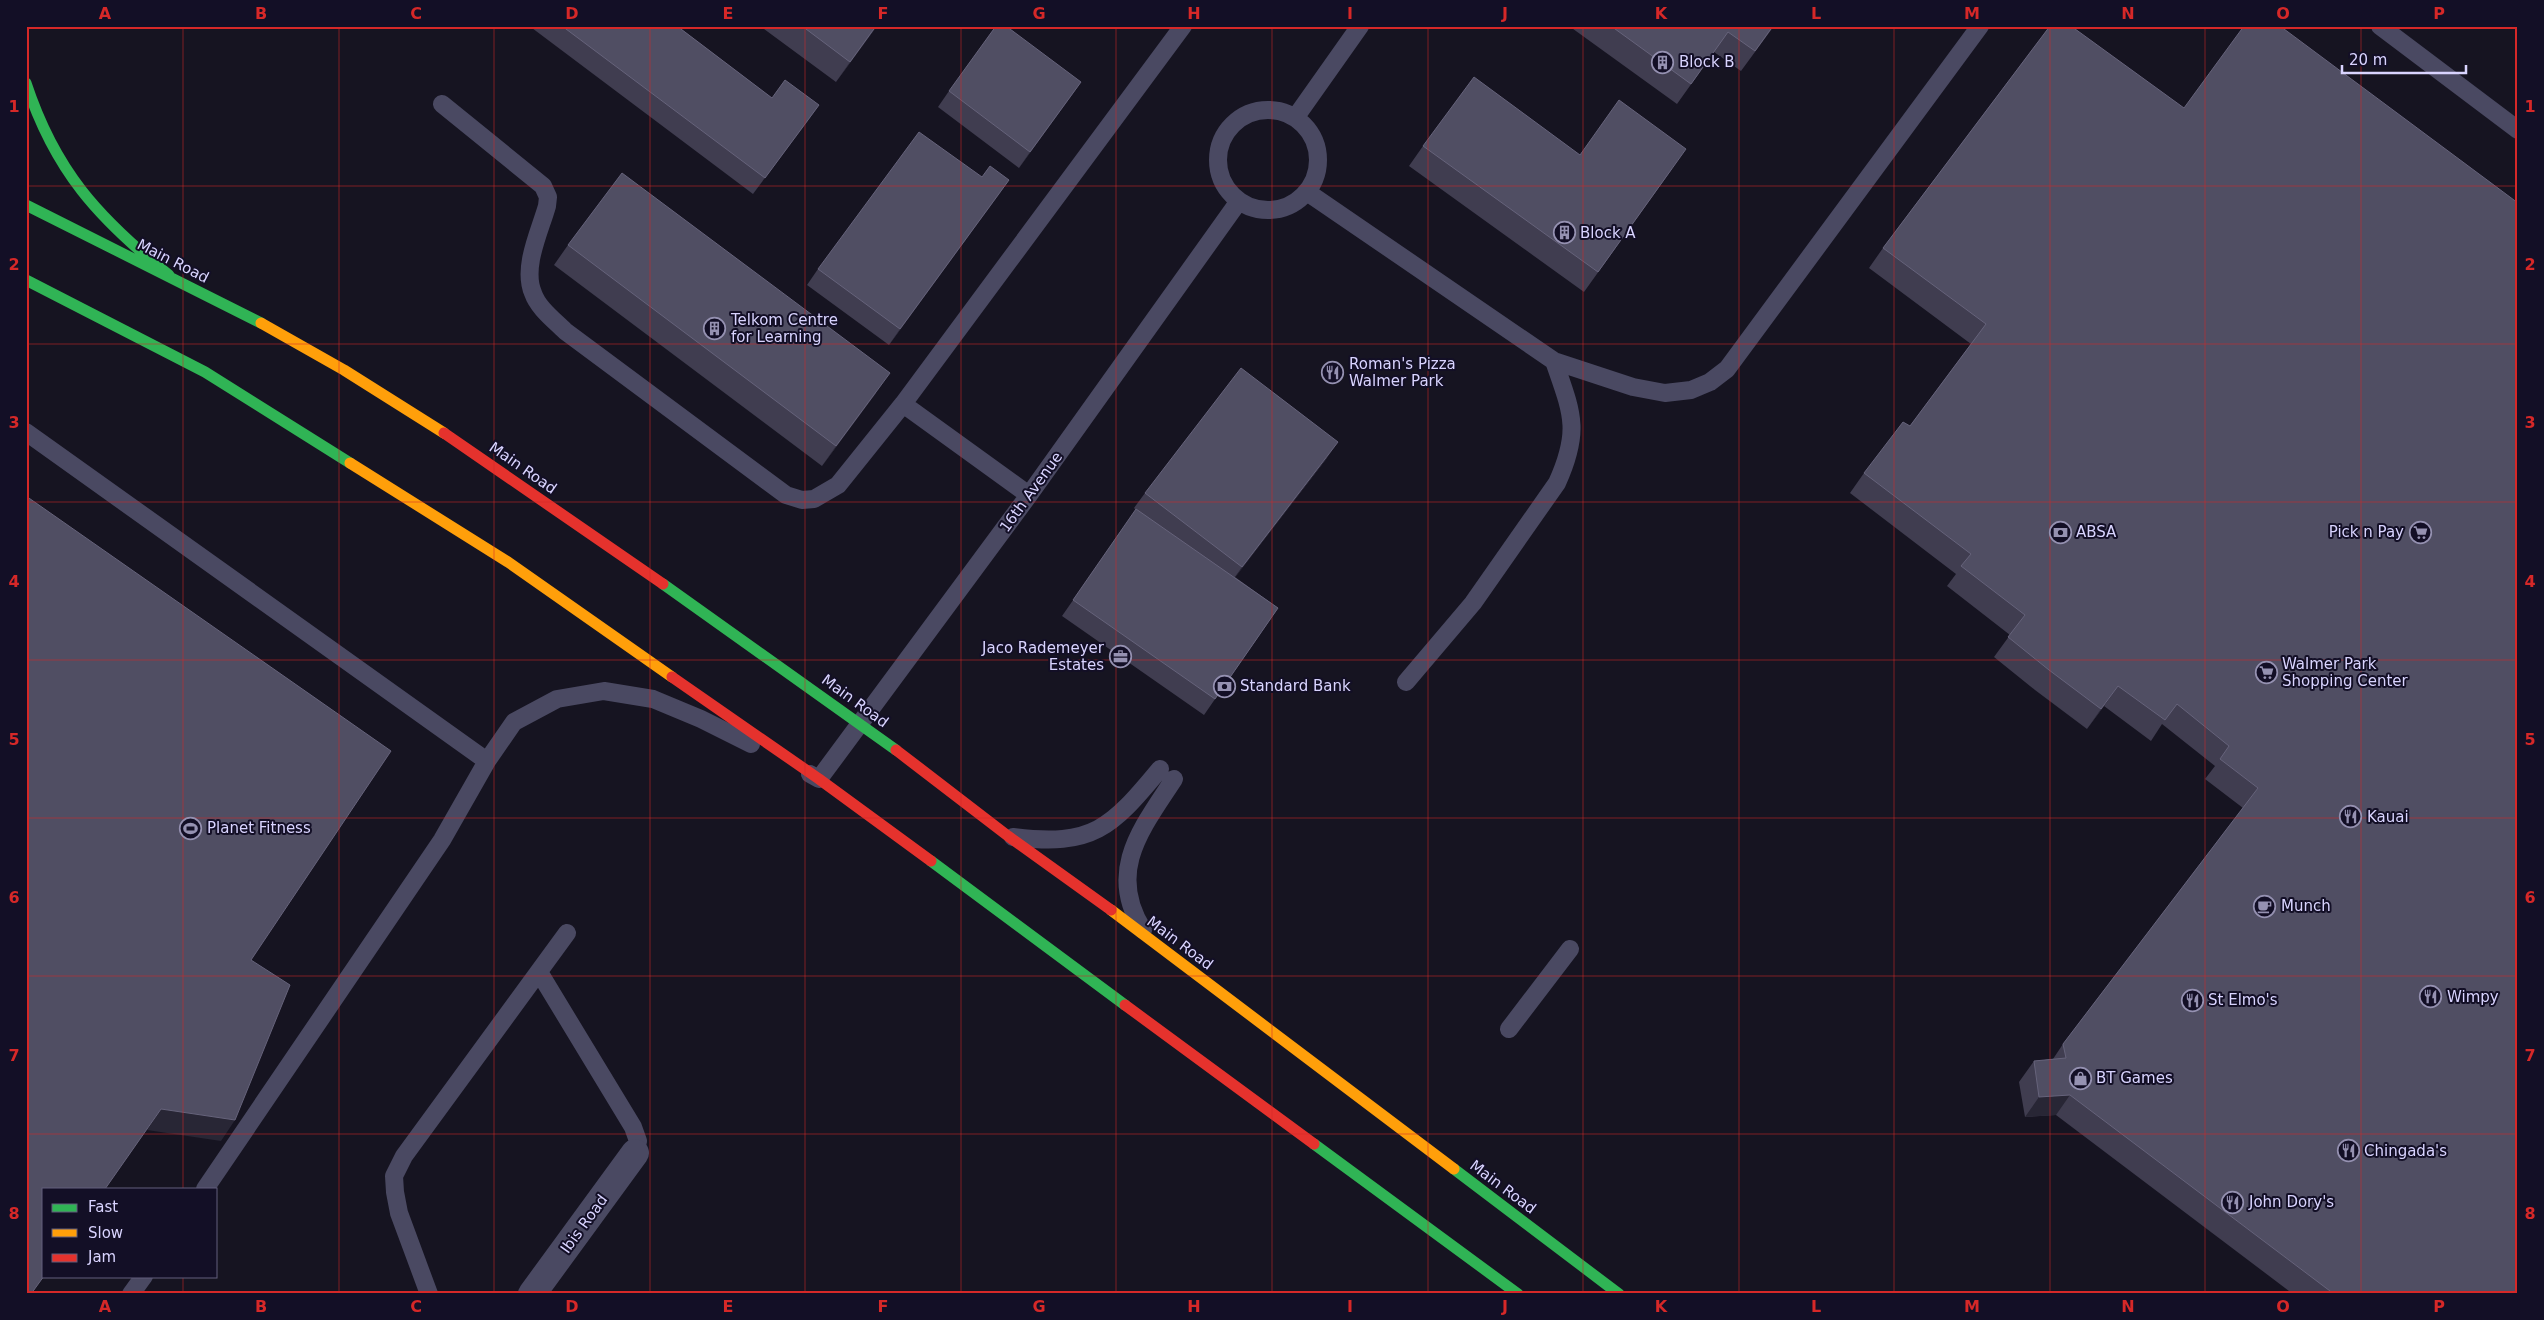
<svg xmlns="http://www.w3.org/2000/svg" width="2544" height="1320" font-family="'DejaVu Sans',sans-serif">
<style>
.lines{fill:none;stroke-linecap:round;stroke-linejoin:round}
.lane{stroke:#4a4962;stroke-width:18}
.street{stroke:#4a4962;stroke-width:28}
.fast{stroke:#30b455;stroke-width:11}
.slow{stroke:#ff9f0a;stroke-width:11}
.jam{stroke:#e5322d;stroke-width:11}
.wall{fill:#403d50}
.shaded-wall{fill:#282635}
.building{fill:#504e63;stroke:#66637b}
.grid{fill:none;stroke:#d62828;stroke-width:1;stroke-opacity:0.55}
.labels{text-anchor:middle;stroke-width:4;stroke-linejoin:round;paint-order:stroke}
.poi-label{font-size:15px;fill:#d9d4ff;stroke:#130f26;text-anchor:start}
.street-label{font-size:15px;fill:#d9d4ff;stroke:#130f26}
.neatline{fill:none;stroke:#d62828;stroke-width:2}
.grid-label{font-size:16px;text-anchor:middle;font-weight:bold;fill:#d62828}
</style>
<rect width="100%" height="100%" fill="#161421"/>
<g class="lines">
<!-- lane -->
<path class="lane" d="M2380,26l138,104
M442,104l101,82 5,11 -1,9c-7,25 -25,61 -14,87 5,15 21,27 32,38l221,164 16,5 12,-1 24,-14 65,-81 280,-378
M1218 160a50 50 0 1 1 100 0a50 50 0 1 1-100 0Z
M1295,118l65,-92
M1307,192l247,169 79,26 32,6 26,-3 19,-8 17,-13 253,-343
M903,404l126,91
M26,432l461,329
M1406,682l67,-79 84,-120c24,-53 15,-70 -3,-122
M810,774l9,5 210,-284 210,-294
M1013,837c80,10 98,-9 147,-68
M1143,930c-37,-59 -1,-102 31,-151
M539,972l94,155 5,14 -3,12
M1509,1029l61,-80
M205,1189l237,-349 45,-79 27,-39 43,-23 47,-8 49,8 48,20 50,25
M131,1294l13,-18
M429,1294l-30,-81 -4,-21 -1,-16 10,-20 163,-223"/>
<!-- street -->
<path class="street" d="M532,1294l103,-141"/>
<!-- fast -->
<path class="fast" d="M26,83c29,88 72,135 143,192
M26,205l235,118
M26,280l179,92 145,91
M663,584l233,166
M931,861l194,144
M1314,1144l204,150
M1454,1169l165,125"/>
<!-- slow -->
<path class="slow" d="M261,323l83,47 100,63
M350,463l158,99 164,115
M1111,910l343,259"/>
<!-- jam -->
<path class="jam" d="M444,433l219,151
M672,677l147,102 112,82
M896,750l112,86 103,74
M1125,1005l189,139"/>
</g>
<!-- wall -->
<path class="wall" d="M533,26h144l95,72 47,7 -66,89 -221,-166z
M760,26h117l-41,56z
M1569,26h205l-33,45 -27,-19 -37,52z
M2050,26l468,1268h-225l-237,-179 -31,2 -6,-35 15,-21 19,-2 10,-15 180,-236 -38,-29 10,-13 -53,-42 -11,17 -47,-35 -17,23 -52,-39 -41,-33 16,-22 -63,-49 9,-12 -106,-81 14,-20 46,-47 61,-82 -102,-76 14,-20z
M1081,82l-62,86 -81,-61 11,-16z
M1423,146l249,23 -88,123 -175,-126z
M982,177l27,3 -120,165 -82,-60 11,-16z
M568,245l308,148 -54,73 -268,-201z
M1327,458l-92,119 43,31 -74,107 -142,-99 74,-106 -2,-2 11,-15z"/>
<!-- shaded-wall -->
<path class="shaded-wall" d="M876,26h1l-41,56 14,-20z
M1081,82l-11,16 -51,70 11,-16z
M819,105l-11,16 -55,73 12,-16z
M1009,180l-11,16 -109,149 11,-16z
M890,373l-14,20 -54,73 14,-20z
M1338,442l-11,16 -96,125 11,-16z
M2118,686l-14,20 -17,23 14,-20z
M2070,1095l-14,20 -31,2 14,-20z
M161,1109l74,11 -14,21 -74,-11z"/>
<!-- building -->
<path class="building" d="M562,26h115l95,72 13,-18 34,25 -54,73z
M802,26h74l-26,36z
M996,26h10l75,56 -51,70 -81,-61z
M1611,26h162l-18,25 -27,-19 -37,52z
M2050,26h21l113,82 60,-82h36l238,177v1091h-184l-264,-199 -31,2 -5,-36 32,-3 -3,-14 195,-256 -38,-29 9,-13 -52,-42 -12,16 -47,-34 -17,23 -52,-39 -41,-33 17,-22 -64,-49 10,-12 -107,-81 39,-51 7,4 76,-102 -103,-76z
M1474,77l106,78 39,-55 67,49 -88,123 -175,-126z
M919,132l63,45 8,-11 19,14 -109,149 -82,-60z
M622,173l268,200 -54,73 -268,-201z
M1241,368l97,74 -96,125 -97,-74z
M26,496l365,255 -140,209 39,25 -55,135 -74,-11 -56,80h-61v87l-13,18h-5z
M1136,509l142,99 -63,91 -142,-99z"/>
<!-- grid -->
<path class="grid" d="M183,26v1163M339,26v1268M494,26v1268M650,26v1268M805,26v1268M961,26v1268M1116,26v1268M1272,26v1268M1428,26v1268M1583,26v1268M1739,26v1268M1894,26v1268M2050,26v1268M2205,26v1268M2361,26v1268M26,186h2492M26,344h2492M26,502h2492M26,660h2492M26,818h2492M26,976h2492M26,1134h2492M183,1276v18"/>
<!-- icons -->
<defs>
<symbol id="building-ring" viewBox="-11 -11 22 22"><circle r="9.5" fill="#130f26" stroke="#9591b1" stroke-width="1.5"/><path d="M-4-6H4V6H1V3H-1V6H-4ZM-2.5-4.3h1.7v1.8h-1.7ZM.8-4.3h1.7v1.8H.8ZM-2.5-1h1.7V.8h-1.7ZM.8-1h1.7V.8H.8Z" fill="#9591b1"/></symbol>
<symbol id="restaurant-ring" viewBox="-11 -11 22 22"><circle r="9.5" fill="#130f26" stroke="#9591b1" stroke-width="1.5"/><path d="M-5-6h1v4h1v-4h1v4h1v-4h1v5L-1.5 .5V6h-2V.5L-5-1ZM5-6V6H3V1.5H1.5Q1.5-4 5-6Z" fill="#9591b1"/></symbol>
<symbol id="bank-ring" viewBox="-11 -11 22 22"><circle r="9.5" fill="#130f26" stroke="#9591b1" stroke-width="1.5"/><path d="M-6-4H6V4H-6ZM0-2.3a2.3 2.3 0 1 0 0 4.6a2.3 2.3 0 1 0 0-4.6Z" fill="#9591b1"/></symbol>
<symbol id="supermarket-ring" viewBox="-11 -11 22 22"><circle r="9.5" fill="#130f26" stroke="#9591b1" stroke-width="1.5"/><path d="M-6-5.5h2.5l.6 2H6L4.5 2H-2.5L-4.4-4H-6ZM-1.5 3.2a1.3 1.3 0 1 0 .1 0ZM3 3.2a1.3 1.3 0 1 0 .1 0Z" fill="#9591b1"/></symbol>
<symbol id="office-ring" viewBox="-11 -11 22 22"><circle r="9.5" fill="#130f26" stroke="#9591b1" stroke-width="1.5"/><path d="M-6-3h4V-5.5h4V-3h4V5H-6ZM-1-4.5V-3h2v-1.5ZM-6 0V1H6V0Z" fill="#9591b1"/></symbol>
<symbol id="stadium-ring" viewBox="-11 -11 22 22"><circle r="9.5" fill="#130f26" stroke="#9591b1" stroke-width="1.5"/><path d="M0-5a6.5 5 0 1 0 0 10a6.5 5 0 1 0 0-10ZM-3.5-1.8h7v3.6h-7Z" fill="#9591b1"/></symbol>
<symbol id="cafe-ring" viewBox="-11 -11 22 22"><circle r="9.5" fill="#130f26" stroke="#9591b1" stroke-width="1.5"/><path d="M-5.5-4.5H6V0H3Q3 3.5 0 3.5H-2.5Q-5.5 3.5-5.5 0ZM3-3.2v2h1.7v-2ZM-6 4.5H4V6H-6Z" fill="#9591b1"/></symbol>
<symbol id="shop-ring" viewBox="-11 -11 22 22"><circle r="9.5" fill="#130f26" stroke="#9591b1" stroke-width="1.5"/><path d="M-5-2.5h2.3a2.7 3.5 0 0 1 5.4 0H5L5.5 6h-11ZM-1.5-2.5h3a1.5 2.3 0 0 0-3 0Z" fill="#9591b1"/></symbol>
</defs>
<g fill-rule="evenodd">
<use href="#building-ring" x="1650" y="50" width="25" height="25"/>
<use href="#building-ring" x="1552" y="220" width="25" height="25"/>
<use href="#building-ring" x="702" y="316" width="25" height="25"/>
<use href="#restaurant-ring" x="1320" y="360" width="25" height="25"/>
<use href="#bank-ring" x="2048" y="520" width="25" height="25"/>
<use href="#supermarket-ring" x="2408" y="520" width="25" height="25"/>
<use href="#office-ring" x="1108" y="644" width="25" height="25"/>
<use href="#supermarket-ring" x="2254" y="660" width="25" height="25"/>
<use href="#bank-ring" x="1212" y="674" width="25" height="25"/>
<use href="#restaurant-ring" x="2338" y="804" width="25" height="25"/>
<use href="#stadium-ring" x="178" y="816" width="25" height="25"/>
<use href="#cafe-ring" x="2252" y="894" width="25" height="25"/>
<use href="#restaurant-ring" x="2418" y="984" width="25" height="25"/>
<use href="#restaurant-ring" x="2180" y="988" width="25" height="25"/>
<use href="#shop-ring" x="2068" y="1066" width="25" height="25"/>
<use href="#restaurant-ring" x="2336" y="1138" width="25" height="25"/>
<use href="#restaurant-ring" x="2220" y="1190" width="25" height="25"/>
</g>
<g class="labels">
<!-- poi labels -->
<g class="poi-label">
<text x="1679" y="67">Block B</text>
<text x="1580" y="238">Block A</text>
<text x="731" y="325">Telkom Centre<tspan x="731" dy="17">for Learning</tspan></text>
<text x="1349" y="369">Roman's Pizza<tspan x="1349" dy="17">Walmer Park</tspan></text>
<text x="2076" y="537">ABSA</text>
<text x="2404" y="537" text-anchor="end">Pick n Pay</text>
<text x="1104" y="653" text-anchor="end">Jaco Rademeyer<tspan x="1104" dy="17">Estates</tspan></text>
<text x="2282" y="669">Walmer Park<tspan x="2282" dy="17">Shopping Center</tspan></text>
<text x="1240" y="691">Standard Bank</text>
<text x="2367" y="822">Kauai</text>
<text x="207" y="833">Planet Fitness</text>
<text x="2281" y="911">Munch</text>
<text x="2447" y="1002">Wimpy</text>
<text x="2208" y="1005">St Elmo's</text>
<text x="2096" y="1083">BT Games</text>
<text x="2364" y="1156">Chingada's</text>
<text x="2249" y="1207">John Dory's</text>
</g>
<!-- street labels -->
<g class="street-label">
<text transform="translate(173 261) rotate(27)" y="5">Main Road</text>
<text transform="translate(523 468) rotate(35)" y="5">Main Road</text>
<text transform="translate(1031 492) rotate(-54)" y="5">16th Avenue</text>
<text transform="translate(855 701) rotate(36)" y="5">Main Road</text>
<text transform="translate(1180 943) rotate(37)" y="5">Main Road</text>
<text transform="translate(1503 1187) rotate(37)" y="5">Main Road</text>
<text transform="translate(584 1224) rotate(-54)" y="5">Ibis Road</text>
</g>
</g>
<!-- border -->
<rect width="2544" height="1320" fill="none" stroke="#130f26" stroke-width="55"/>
<!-- legend -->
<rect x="42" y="1188" width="175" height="90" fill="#130f26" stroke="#625e7d"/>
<rect x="52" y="1204" width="25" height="8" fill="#30b455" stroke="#625e7d"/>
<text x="88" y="1212" font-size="15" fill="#d9d4ff">Fast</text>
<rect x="52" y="1229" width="25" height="8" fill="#ff9f0a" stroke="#625e7d"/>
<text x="88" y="1238" font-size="15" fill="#d9d4ff">Slow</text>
<rect x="52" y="1254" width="25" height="8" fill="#e5322d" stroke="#625e7d"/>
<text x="88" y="1262" font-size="15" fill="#d9d4ff">Jam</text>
<!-- scale -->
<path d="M2342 65v8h124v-8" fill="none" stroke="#d9d4ff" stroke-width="2.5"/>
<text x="2349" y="65" font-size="15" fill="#d9d4ff" stroke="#130f26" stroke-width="4" paint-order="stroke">20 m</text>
<rect x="28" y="28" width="2488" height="1264" class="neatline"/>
<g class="grid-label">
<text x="105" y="19">A</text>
<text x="261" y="19">B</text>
<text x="416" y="19">C</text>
<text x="572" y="19">D</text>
<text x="728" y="19">E</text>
<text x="883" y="19">F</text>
<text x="1039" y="19">G</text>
<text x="1194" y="19">H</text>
<text x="1350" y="19">I</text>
<text x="1505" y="19">J</text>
<text x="1661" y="19">K</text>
<text x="1816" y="19">L</text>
<text x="1972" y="19">M</text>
<text x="2128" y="19">N</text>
<text x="2283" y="19">O</text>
<text x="2439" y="19">P</text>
<text x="14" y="112">1</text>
<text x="2530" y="112">1</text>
<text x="14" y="270">2</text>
<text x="2530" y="270">2</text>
<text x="14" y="428">3</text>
<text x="2530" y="428">3</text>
<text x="14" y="587">4</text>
<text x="2530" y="587">4</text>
<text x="14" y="745">5</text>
<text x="2530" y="745">5</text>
<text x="14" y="903">6</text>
<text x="2530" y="903">6</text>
<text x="14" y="1061">7</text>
<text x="2530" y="1061">7</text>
<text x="14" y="1219">8</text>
<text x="2530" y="1219">8</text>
<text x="105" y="1312">A</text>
<text x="261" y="1312">B</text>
<text x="416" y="1312">C</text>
<text x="572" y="1312">D</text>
<text x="728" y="1312">E</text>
<text x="883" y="1312">F</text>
<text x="1039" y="1312">G</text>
<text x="1194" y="1312">H</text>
<text x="1350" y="1312">I</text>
<text x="1505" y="1312">J</text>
<text x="1661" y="1312">K</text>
<text x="1816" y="1312">L</text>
<text x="1972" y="1312">M</text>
<text x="2128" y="1312">N</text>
<text x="2283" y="1312">O</text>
<text x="2439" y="1312">P</text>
</g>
</svg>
